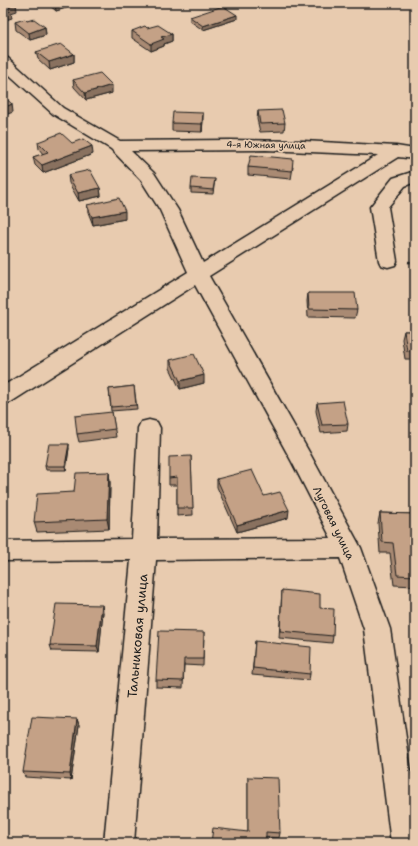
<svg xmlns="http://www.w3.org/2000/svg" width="418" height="846" font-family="'Shantell Sans',sans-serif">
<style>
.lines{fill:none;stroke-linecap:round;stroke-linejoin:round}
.street-casing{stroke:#1c1c1c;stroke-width:3}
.path{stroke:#1c1c1c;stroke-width:2.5;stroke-dasharray:2.5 2.5;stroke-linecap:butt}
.street{fill:#e8cbaf;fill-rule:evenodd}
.wall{fill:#a98a73;stroke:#1c1c1c}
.shaded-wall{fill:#89715e;stroke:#1c1c1c}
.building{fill:#c4a186;stroke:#1c1c1c}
.labels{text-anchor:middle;stroke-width:3.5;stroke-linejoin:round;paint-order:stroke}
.far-street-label{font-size:9px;fill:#1c1c1c;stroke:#e8cbaf}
.street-label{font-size:11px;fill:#1c1c1c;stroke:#e8cbaf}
.near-street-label{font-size:13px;fill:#1c1c1c;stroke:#e8cbaf}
</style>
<rect width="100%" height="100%" fill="#e8cbaf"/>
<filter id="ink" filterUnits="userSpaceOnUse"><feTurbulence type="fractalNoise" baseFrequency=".025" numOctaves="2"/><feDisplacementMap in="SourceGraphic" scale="8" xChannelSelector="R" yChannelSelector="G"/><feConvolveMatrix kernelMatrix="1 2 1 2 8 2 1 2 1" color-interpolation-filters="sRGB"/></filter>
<g filter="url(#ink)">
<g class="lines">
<defs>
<path id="street" d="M3,57l5,1 55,50 57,33 109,-1 74,1 93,5 19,3v10l-17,-2 -189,119 100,176 52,96 29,81 25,170v44h-24l-27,-214 -24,-71 -184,2 -22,283h-30l27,-283 -128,1v-20l129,-2 6,-111 3,-6 8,-2 8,2 3,6 -3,111 174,-1 -39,-76 -97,-177 -184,117 -8,2v-18l185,-114 -28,-62 -19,-30 -30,-31 -58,-35 -50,-45zM266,150l112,5 -175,108 -25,-53 -24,-37 -23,-22z
M415,171v11l-10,4 -17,21 9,54 -2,4 -7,2 -7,-2 -2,-4 -9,-54 23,-29z"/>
</defs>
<!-- street casing -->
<use href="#street" class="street-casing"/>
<!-- path -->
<path class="path" d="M408,262l7,1"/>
<!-- street -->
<use href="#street" class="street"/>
</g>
<!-- wall -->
<path class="wall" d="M48,3h34l-26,8 -8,-7z
M190,17l47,2 -34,11 -13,-9z
M27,21l18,6 1,8 -16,5 -14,-10 -1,-8z
M147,28l25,6v7l-8,3v2l-13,5 -19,-13v-7z
M36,52l38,2v8l-24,8 -12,-11z
M73,80l39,13 -26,7 -12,-13z
M258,111l27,12 -1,8 -24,1 -3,-13z
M203,120l-1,12 -30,-1v-8z
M38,142l55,12 -50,19 -8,-8 -2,-8 10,-3 -4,-5z
M248,167h45l-2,12 -43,-4z
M68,175l32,13 1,8 -22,5 -10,-18z
M215,179l-2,15 -22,-1v-5z
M87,205l38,14 -32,6 -5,-13z
M308,293l49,17 -2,8 -47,-1 -1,-16z
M404,331h11v28h-10l-3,-20z
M170,360l34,23 -24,6 -10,-21z
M134,386l3,23 -26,2 -2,-22z
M317,403l31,21 -1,7 -26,2 -5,-22z
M112,412l4,25 -37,5 -2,-8z
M69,448l-3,22h-20l-1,-4z
M191,456l2,59 -16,1v-31h-8v-7z
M109,472l1,11 -1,46 -72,3 -3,-10 40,-30z
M217,479l47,17 24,22 -51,14 -20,-45z
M380,513l35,1v72l-21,-1 -4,-32h-10l-2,-30z
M282,590l38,18 13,28 -1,7 -53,-5z
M103,612l-4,40 -47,-1 -2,-6z
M204,632l-1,34 -19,-1 -1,23 -27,-1v-7z
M255,641l55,33 -1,6 -57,-5z
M77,719l2,6 -8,55 -46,-3 -2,-5z
M248,777l32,56 -1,5 -13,-1 -18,-5z"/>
<!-- shaded-wall -->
<path class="shaded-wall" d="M58,3h24l-26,8 -1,-7z
M16,4l1,7 -6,2 1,5 -9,3v-8l3,-6z
M237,15v4l-34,11v-4z
M45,27l1,8 -16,5 -1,-7z
M172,34v7l-8,3v2l-13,5v-7l10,-7z
M74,54v8l-24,8 -1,-8z
M112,85v8l-26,7 -1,-7z
M12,104l1,8 -10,4v-8z
M203,113v7l-1,12v-8z
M3,143h1l1,4h-2z
M92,146l1,8 -50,19 -1,-8z
M100,188l1,8 -22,5 -1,-8z
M125,211v8l-32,6 -1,-8z
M204,375v8l-24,6v-8z
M69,444v4l-3,22 -1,-4z
M109,472l1,11 -1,46 -2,-10z
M289,510l-1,8 -51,14v-7z
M102,605l1,7 -4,40 -2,-6z
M77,719l2,6 -8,55 -1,-6z"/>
<!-- building -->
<path class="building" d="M3,3h11l2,1 -10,3 5,4 -8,2z
M223,6l14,9 -34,11 -13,-9z
M25,19l2,2 7,-2 11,8 -16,6 -14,-11z
M158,25l14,9 -11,3 3,2 -13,5 -19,-13 13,-5 2,2z
M61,44l13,10 -25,8 -13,-10z
M100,73l12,12 -27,8 -12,-13z
M3,96l9,8 -9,4z
M282,110l3,13 -25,1 -2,-13z
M173,112l30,1 -1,11 -30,-1z
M61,133l11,10 11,-4 9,7 -50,19 -9,-8 15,-5 -10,-10z
M251,155l42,4 -1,12 -44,-4z
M90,170l10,18 -22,5 -10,-18z
M192,178l23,1 -2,11 -22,-2z
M119,198l6,13 -33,6 -5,-12z
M308,293h47l2,17 -48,-1z
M404,331h11v20h-8z
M194,354l10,21 -24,6 -10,-21z
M134,386l2,19 -25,2 -2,-18z
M343,401l5,23 -26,1 -5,-22z
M112,412l3,17 -38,5 -2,-18z
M49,444h20l-4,22h-20z
M191,456l2,52h-16v-31l-8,1v-21z
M252,470l12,26 16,-4 9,18 -52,15 -20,-46z
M109,472l-2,47 -73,3 3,-28 37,-2 2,-19z
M380,513l35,1v62l-18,-1 -4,-32 -11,-1z
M282,590l38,4v14l14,1 -1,27 -53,-5z
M56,604l46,1 -5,41 -47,-1z
M159,631l45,1 -1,27h-19l-1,22 -27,-1z
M255,641l56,6 -1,27 -57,-6z
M32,717l45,2 -7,55 -47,-2z
M248,777l30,1 2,55 -14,-1v11h-55l2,-15 35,4z"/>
</g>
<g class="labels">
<!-- far-street labels -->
<g class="far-street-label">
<text transform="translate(266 145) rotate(1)" y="3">4-я Южная улица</text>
</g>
<!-- street labels -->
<g class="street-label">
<text transform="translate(334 523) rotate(64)" y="4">Луговая улица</text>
</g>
<!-- near-street labels -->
<g class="near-street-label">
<text transform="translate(137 636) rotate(-85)" y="5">Тальниковая улица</text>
</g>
</g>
<!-- margin -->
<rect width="418" height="846" fill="none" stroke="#e8cbaf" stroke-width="16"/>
<rect x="8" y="8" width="402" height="830" fill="none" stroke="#1c1c1c" stroke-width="1.5" filter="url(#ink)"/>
</svg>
